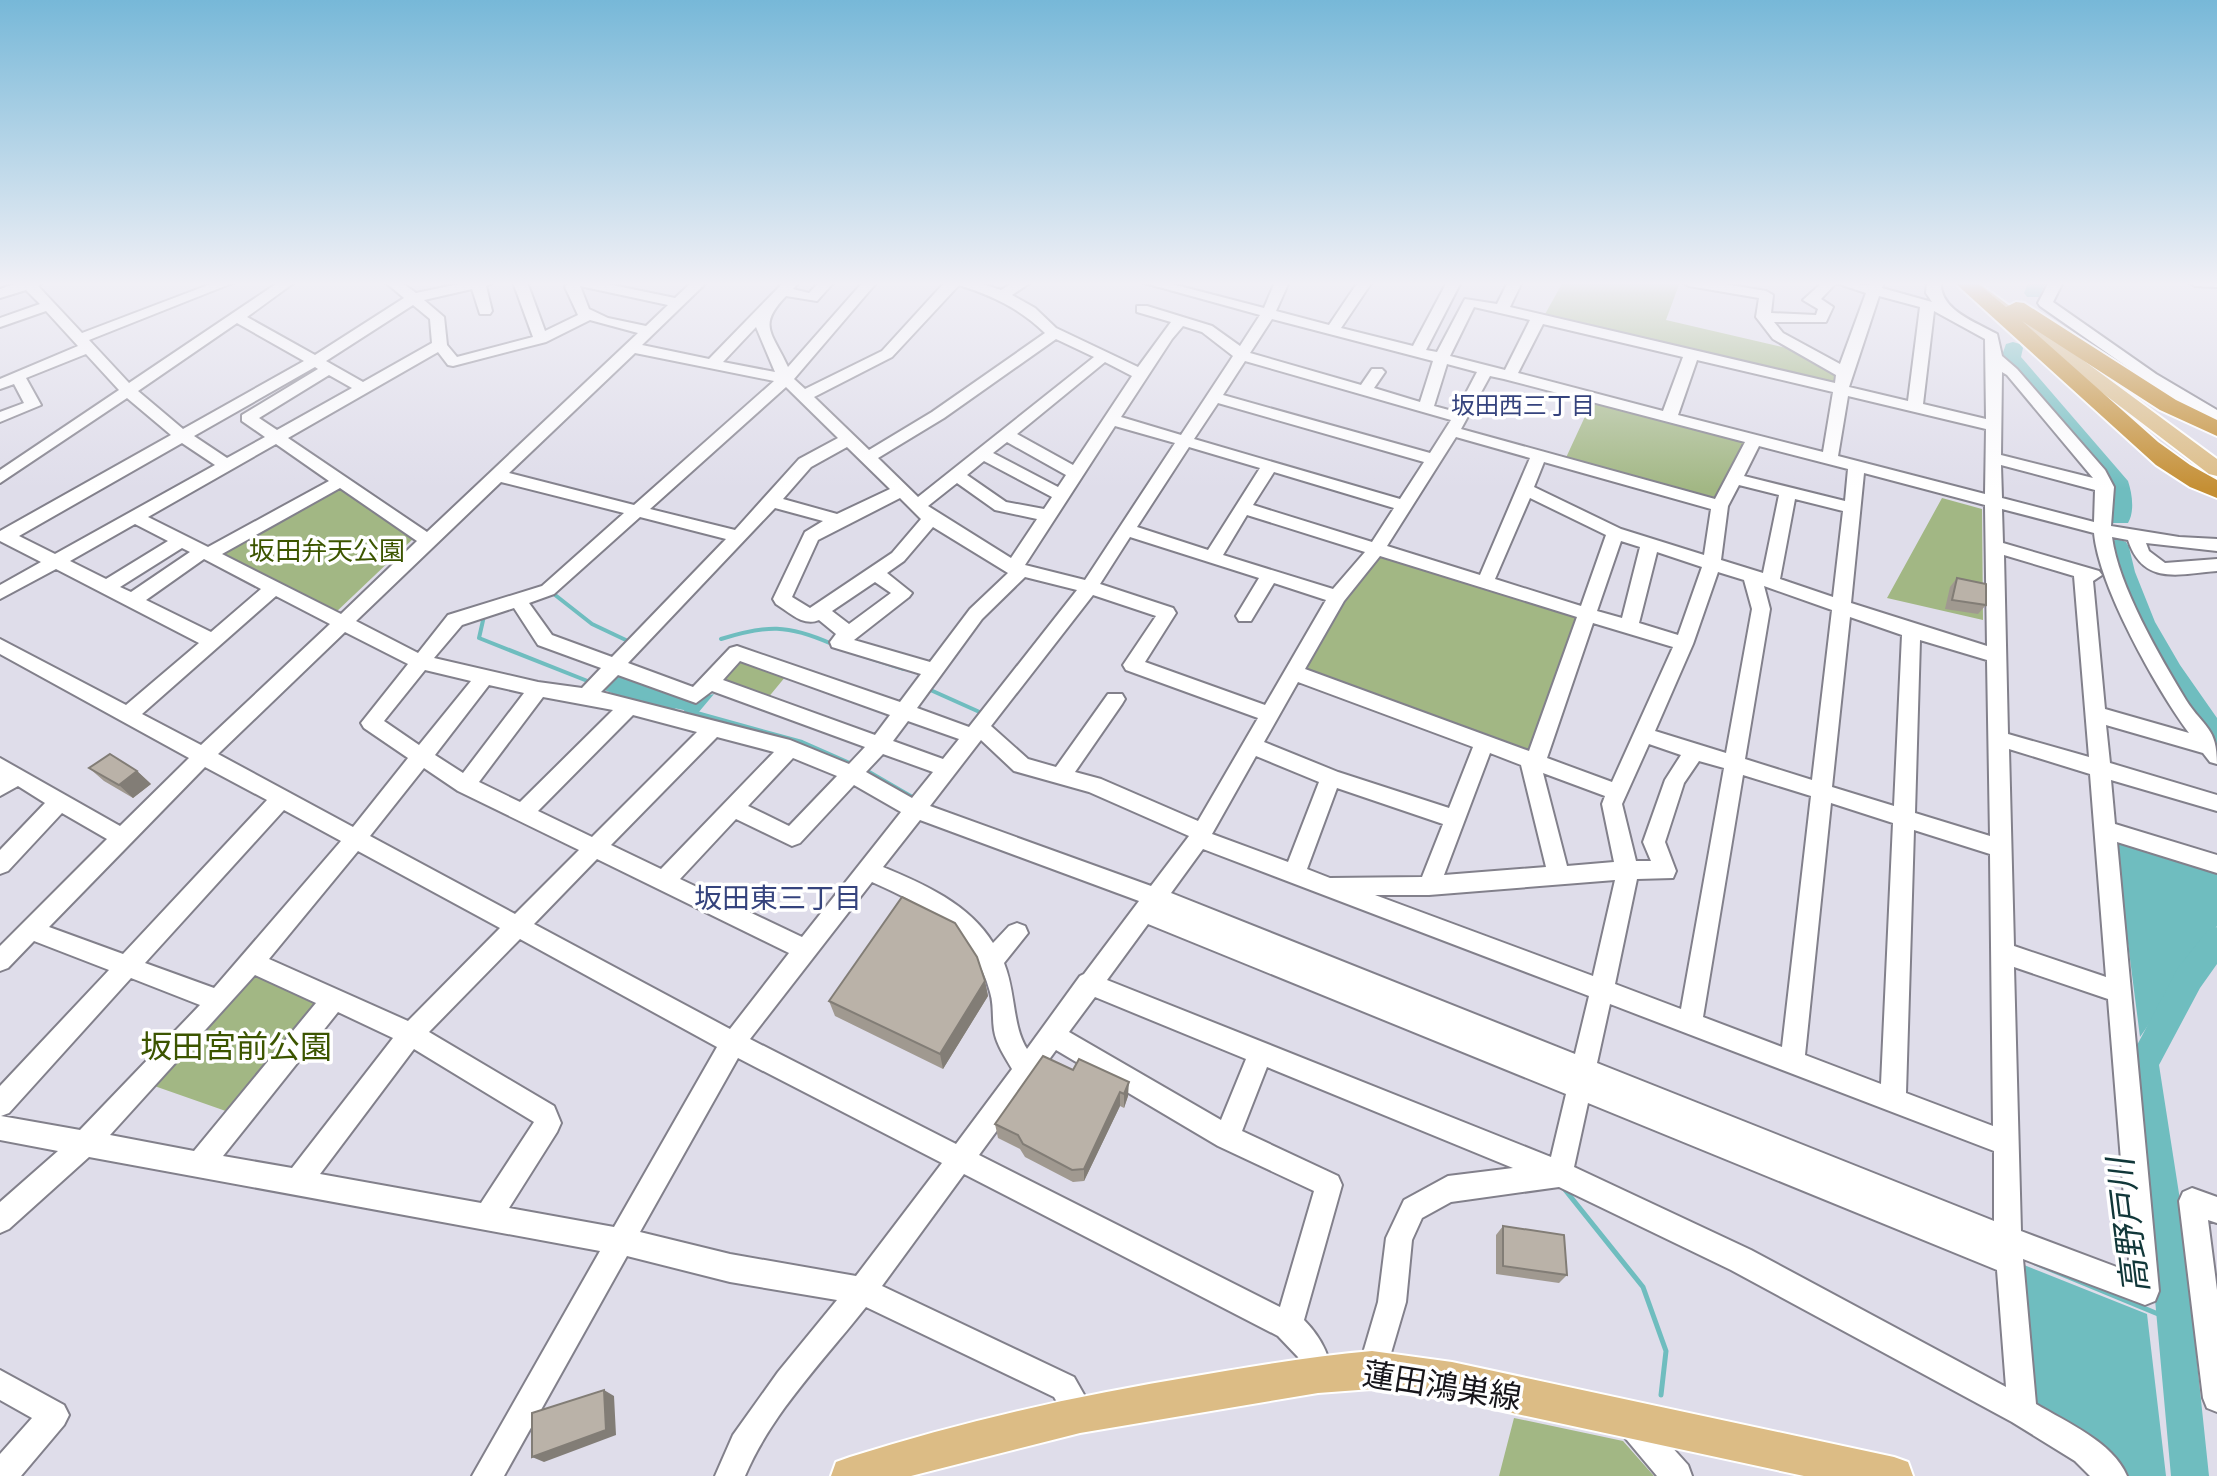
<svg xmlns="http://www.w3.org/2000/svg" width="2217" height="1476" font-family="'Source Sans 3','Noto Sans JP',sans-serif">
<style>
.green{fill:#a2b784}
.water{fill:#6fbdbf}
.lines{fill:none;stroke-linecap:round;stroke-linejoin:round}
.stream-far1{stroke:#6fbdbf;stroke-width:4}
.stream{stroke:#6fbdbf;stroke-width:5}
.river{fill:#6fbdbf;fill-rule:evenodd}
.minor-casing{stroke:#82808b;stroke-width:4}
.major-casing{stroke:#fff;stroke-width:4}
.highway-casing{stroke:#fff;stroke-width:4}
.minor{fill:#fff;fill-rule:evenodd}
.major{fill:#dcbc85;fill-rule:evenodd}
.highway{fill:#c58f34;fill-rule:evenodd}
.wall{fill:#a09990}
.shaded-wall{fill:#827d76}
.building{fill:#bab2a8;stroke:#827d76;stroke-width:2}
.labels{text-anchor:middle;stroke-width:7;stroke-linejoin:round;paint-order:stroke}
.far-neighbourhood-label{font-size:24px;fill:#35437d;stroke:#fff}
.park-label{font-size:26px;fill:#3c5500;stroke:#fff}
.neighbourhood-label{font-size:28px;fill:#35437d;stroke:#fff}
.near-park-label{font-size:32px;fill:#3c5500;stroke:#fff}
.near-street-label{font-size:32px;fill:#17161b;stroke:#fff}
.near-water-label{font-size:34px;font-style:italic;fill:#113739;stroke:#fff}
</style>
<rect width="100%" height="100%" fill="#dfddea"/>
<!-- green -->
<path class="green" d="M1563,282h117l-14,38 142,33 36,20 -2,19 -298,-76z
M1594,397l161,42 -35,67 -156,-44z
M337,486l77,52 -80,76 -118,-61z
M1942,498l40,11 1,111 -96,-22z
M1376,550l211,64 -52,150 -243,-92z
M742,659l44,17 -19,23 -46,-20z
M251,962l83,37 -94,117 -97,-34z
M1514,1418l109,23 31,35h-155z"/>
<!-- water -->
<path class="water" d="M616,675l73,24 25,-5 -16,19 -63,-13 -34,-13z
M2115,842l102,30v54l-77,111z
M2024,1265l123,49 19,162h-44l-86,-71z"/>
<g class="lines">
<!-- stream-far1 -->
<path class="stream-far1" d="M550,591l42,33 38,18
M484,616l-5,22 111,44
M721,639c46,-14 66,-15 111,5
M851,652l53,17
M602,687l30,12 42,8
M926,688l58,26
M686,710l116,32 50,22
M864,769l50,29"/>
<!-- stream -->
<path class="stream" d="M1562,1186l81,101 23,64 -5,44
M2035,1263l140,58"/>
<!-- river -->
<path class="river" d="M2028,282h18l-7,15h-12l-3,-4z
M2013,342l7,2 3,4 -2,9 107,124c4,12 7,30 0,42h-16c-7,-11 0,-27 -5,-40l-106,-125 5,-14z
M2118,539l8,3 3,5 6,25 20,50 25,43 37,53v29c-27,-9 -86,-121 -97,-151 -6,-16 -10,-32 -13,-49l3,-5z
M2217,927v37l-17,24 -41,77 21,135 29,276h-38l-25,-276 -19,-136 51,-96 29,-37z"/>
<defs>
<path id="minor" d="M20,282h22l-4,4 44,47 134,-51h19l-146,58 40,43 150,-101h16l-48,35 68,38 89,-57 -19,-16h16l15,11 52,-11h26l-8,4 6,25 -2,3h-10l-8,-25 -48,11 20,17 3,28 10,12 76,-20 -20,-55h14l18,49 33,-16 -13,-28 4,-5h29l77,16 17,-16h15l-65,63 67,14 75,-77h15l-6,7 16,4 10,-11h15l-17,19 -31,-5c-29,30 -14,36 2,71l75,-85h14l-83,97 11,10 77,-38 63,-69h32l24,8 13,-8h17l-19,13 23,13 21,20 82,39 33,-45 -34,-10v-6h10l65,20 28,20 20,-31 -119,-33h23l100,26 11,-26h14l-13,29 53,14 29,-43h14l-31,46 72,18 34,-64h14l-35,68 11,2 28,-53 32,5 11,-22h14l-12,25 325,76 1,-8 -63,-36 -17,-22 3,-19 -70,-12 -7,-4h31l53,9 7,4 -2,18 45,2 2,-6 -15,-9 20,-18 46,3 1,-3h14l-2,6 50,14 -6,-9 1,-11h14c-2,28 35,40 56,52l5,22 15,13 88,101 9,17 -3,39 68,11 38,2v12l-71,-8 3,8 16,12 52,-4v12c-38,3 -74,15 -89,-31l-16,-3c6,48 48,120 74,163 18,28 31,27 31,64l-7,-2 -7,-9 -97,-28 4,38 107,32v16l-106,-31 4,44 102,31v18l-100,-31 42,449 -4,10 -10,4 -122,-46 13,145c30,18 77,38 91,72h-37l-15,-15 -63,-39 -281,-152 -172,-83 -108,15 -29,16 -10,22 -6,62 -20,68 -4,10 -10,4 -10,-4 -4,-10 20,-68 8,-64 18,-38 44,-24 65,-8 -246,-101 -25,64 96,45 4,9 -38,135c15,15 33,43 24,64l-10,4 -10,-4 -10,-27 -20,-21 -314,-162 -82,112 192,91 21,37 -5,10 -10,5 -10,-5 -16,-27 -188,-90c-42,53 -95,107 -121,169h-30l18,-41 45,-63 59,-72 -107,-18 -103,-26 -123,220h-32l128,-225 -511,-94 -80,72 -9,4v-31l58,-51 -58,-11v-54l109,-116 -75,-29 -26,27 -8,3v-25l107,-107 -45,-26 -54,58 -8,3v-24l45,-47 -27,-17 -18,10v-38l120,68 69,-68 -189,-104v-15l126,66 73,-62 -143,-74 -56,30v-14l41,-23 -41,-21v-10l171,-96 -44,-37 -127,85v-13l119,-80 -33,-36 -60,24 15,27 -41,17v-10l24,-9 -10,-19 -14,5v-10l78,-33 -32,-35 -46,16v-9l40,-14 -14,-14 -26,8v-9zM1836,283l30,10 -26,71 -57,-31 -9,-11h52l7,-15 -12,-8zM959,285c34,11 60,23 86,48l-113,79 -63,38 -55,-53 78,-40zM580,286l88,19 -22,21 -38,-8 -19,-9zM1879,296l41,11 -12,94 -59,-14zM413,305l17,14 2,24 -69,39 -37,-21zM1474,307l56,13 -25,50 -55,-14zM1934,311l51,28 1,80 -63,-15zM1272,319l161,42 -13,41 -46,-14 11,-16 -3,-3h-10l-11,16 -111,-32zM590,320l48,13 -211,199 -139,-94 150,-86 10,13 5,1 93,-24zM237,323l67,38 -121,68 -45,-38zM1543,324l140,33 -20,54 -145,-38zM1183,326l19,6 31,24 -52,79 -60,-18 51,-78zM756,327l19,45 -52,-10zM1056,339l38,18 -176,140 -40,-39 66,-40zM635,353l139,28 -140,124 -125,-32zM1697,360l136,32 -10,60 -145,-37zM1245,361l206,59 -21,33 -207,-58zM1105,362l27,14 -59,89 -56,-31zM1447,364l30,8 -21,40 -22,-6zM315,367l3,2 -76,46v6l23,16 -38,21 -33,-22zM2002,372l5,3 86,103 -92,-23zM329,375l23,13 -75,42 -18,-12zM1490,376l14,3 241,63 -30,57 -254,-70zM786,387l52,51 -39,21 -64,71 -85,-21zM1848,396l138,33 -1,65 -147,-38zM1218,403l206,59 -24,37 -206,-60zM1115,426l60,17 -90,137 -60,-15zM1456,437l74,21 -50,117 -93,-29zM1007,442l59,33 -8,12 -65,-34zM182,443l33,22 -160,89 -36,-18zM276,444l53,37 -121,66 -60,-30zM1759,446l89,23 -3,32 -101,-25zM847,447l43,42 -53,25 -54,-15 28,-32zM1189,447l71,21 -52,82 -71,-23zM984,461l68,36 -8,12 -38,-7 -39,-27zM1544,462l167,47 -7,46 -83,-26 -87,-42zM2001,465l94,25 -1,32 -92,-24zM1274,472l120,36 -22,34 -119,-37zM1864,473l121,32 2,141 -136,-43zM501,482l123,31 -82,73 -94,29 -30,38 -62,-32zM957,483l38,27 42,9 -26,39 -83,-52zM1739,485l40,10 -16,78 -42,-13 7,-54zM340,488l77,53 -76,73 -119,-60zM900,498l21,21 -29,34 -82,55 -18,-11 26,-57zM1530,498l76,37 -25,71 -86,-27zM1795,499l48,12 -10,86 -53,-18zM775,508l48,13 -18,11 -32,67 3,5c13,8 27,23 43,16l17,14 -6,8 2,5 89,27 -21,28 -163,-56 -7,2 -37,39 -65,-24zM2002,509l92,24c5,54 62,155 95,200l-84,-24 -12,-128 9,-6 -3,-4 -96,-28zM1247,515l118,37 -32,37 -110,-34zM640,517l86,22 -114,118 -60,-22 -23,-32 25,-9zM135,524l33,17 -62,38 -36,-18zM933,527l75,46 -38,36 -40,53 -76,-22 55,-43 3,-4 -25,-20 17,-12zM1130,537l129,41 -23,38 3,5h12l23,-38 52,17 -61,105 -120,-43 31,-49 -3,-5 -73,-24zM1621,541l19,6 -18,71 -25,-7zM182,548l8,4 -59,40 -11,-5zM1657,552l45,15 -24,68 -39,-12zM2004,555l70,21 15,181 -81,-23zM1380,556l197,61 -48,134 -224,-82 39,-68zM204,559l57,30 -50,43 -65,-32zM1718,572l26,8 8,29 -26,144 -71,-22 38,-87zM1025,577l52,13 -108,137 -52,-19 65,-89zM875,582l16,11 -42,31 -17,-13zM1764,586l68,24 -20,170 -67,-21 25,-150zM1093,595l63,21 -33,49 3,5 132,48 -60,103 -97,-42 -26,-7 47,-68 3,-5 -3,-5h-14l-52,73 -28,-8 -37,-33zM276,596l54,28 -129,121 -59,-31zM514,608l24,37 63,23 -19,20 -44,-6 -104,-24 28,-33zM1850,617l52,18 -8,171 -62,-19zM1593,623l80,24 -61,135 -65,-24zM345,632l63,32 -47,59 3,5 44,30 -55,69 -135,-73zM1920,640l67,20 3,176 -75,-23zM740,661l150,54 -15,20 -152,-55zM425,670l46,11 -52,64 -35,-24zM618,675l78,28 16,-12 153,56 -16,17 -59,-24 -189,-48zM1298,682l175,65 -24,61 -111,-36 -74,-30zM489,685l35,8 -61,80 -28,-18zM543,697l70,13 -93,92 -41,-20zM633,715l64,17 -105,105 -54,-26zM908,721l51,18 -16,20 -50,-18zM717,737l57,15 -113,117 -50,-24zM981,740l33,31 75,21 100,44 -38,50 -221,-80zM1649,744l32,11 -16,25 -22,62 8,19h-15l-14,-57zM2009,749l81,25 16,203 -92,-31zM1490,753l31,12 25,102 -102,8zM883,754l50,18 -21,26 -46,-26zM1256,756l63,26 -31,80 -76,-28zM793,758l44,18 -48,50 -41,-20zM1699,761l25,7 -43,241 -66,-25 22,-105 36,-1 3,-7 -11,-29 19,-59zM205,767l62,33 -144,154 -74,-27zM424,768l34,23 121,59 -64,64 -145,-78zM1543,773l62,23 -3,8 12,58 -47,4zM1743,775l68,21 -29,251 -79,-30zM854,785l47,27 -99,125 -122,-58 56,-60 56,27 8,-3zM1337,788l106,36 -21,53 -92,1 -23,-9zM1831,803l62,20 -12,261 -76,-29zM284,810l57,31 -127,147 -69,-25zM920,820l219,81 -55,73 -4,2 -53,73c-15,-24 -11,-56 -23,-86l24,-30 -3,-7 -8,-3 -8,3 -16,17c-24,-39 -69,-59 -110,-76zM1914,830l76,24 3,272 -87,-33zM1203,849l386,147 -14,58 -404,-161zM358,851l142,77 -92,93 -139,-62zM597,859l192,94 -59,76 -196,-105zM1615,880l-22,96 -218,-81h54zM872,882c53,23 103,51 118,110 4,13 2,25 4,38 2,14 11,27 18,39l-56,75 -206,-105zM1148,924l418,170 -15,63 -444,-177zM520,939l197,108 -103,180 -105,-19 48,-76 4,-9 -7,-17 -125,-74zM2014,967l94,32 22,273 -109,-41zM255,975l61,28 -122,148 -84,-16zM131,978l69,27 -120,125 -79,-14 8,-3zM1095,997l151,62 -25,61 -152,-88zM1610,1004l384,147v70l-397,-158zM338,1012l55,26 -101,130 -69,-12zM414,1049l120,73 -53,81 -161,-29zM1056,1050l162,96 96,45 -34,116 -301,-152zM738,1058l204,105 -86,113 -126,-22 -90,-22zM1588,1103l409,167 9,117 -255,-137 -177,-83z
M2049,282h14l-10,20 103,72 61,36v11l-51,-27 -126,-88 -2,-3z
M2188,282h29v5l-22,-1z
M2192,1188l25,9v26l-9,-3 9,70v122l-10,-4 -4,-10 -24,-197 4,-9z
M0,1370l64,35 5,10 -5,10 -43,51h-21v-22l32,-36 -32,-18z
M1631,1408l10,5 47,52 4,11h-35l-36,-43 -5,-10 5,-10z"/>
<path id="major" d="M1957,282h20l240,177v17l-8,-2z
M1372,1351l80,11 442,95 14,5 5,14h-109l-352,-76 -80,-11 -54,4 -238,40 -169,43h-80l5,-14 14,-5c114,-36 228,-62 346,-81 59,-10 117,-20 176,-25z"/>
<path id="highway" d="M1954,282h22l30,25 10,-5 8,1 152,97 41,20v16l-57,-26 -138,-89 136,121 32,23 27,15v18l-27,-11 -34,-22z"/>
</defs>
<!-- minor casing -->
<use href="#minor" class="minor-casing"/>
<!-- major casing -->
<use href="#major" class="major-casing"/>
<!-- highway casing -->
<use href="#highway" class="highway-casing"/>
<!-- minor -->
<use href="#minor" class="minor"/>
<!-- major -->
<use href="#major" class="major"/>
<!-- highway -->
<use href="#highway" class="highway"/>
</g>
<!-- wall -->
<path class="wall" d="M1957,578l29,27 -8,9 -33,-5 5,-22z
M89,768l48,3 14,13 -18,14 -29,-17z
M985,981l3,15 -45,73 -108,-53 -6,-15z
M1079,1059l49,37 -4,12 -4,-2 -36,75 -11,1 -48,-25 -5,-8 -22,-11 -3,-14 78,-54z
M1503,1226l64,49 -8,8 -63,-9v-39z"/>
<!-- shaded-wall -->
<path class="shaded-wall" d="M137,771l14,13 -18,14 -14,-13z
M985,981l3,15 -45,73 -3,-15z
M1129,1082l-1,14 -4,12v-14z
M1120,1092v14l-36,75v-12z
M604,1390l10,6 2,39 -72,27 -12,-5z"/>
<!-- building -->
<path class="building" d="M1957,578l29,6v21l-34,-5z
M110,754l27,17 -18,14 -30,-17z
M902,897l53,26 22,34 8,24 -45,73 -111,-53z
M1043,1056l30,14 6,-11 50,23 -5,12 -4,-2 -36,77 -12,1 -49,-26 -5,-9 -23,-11z
M1503,1226l61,9 3,40 -64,-9z
M604,1390l2,40 -74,27v-44z"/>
<!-- sky -->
<linearGradient id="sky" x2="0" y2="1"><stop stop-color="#77b8d8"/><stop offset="0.58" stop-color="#f1f0f6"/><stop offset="1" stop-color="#f1f0f6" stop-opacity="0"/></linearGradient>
<rect width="2217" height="489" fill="url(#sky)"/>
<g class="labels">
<!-- far-neighbourhood labels -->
<g class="far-neighbourhood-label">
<text x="1523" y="414">坂田西三丁目</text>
</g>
<!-- park labels -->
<g class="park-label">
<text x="327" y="560">坂田弁天公園</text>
</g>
<!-- neighbourhood labels -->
<g class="neighbourhood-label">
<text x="778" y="908">坂田東三丁目</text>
</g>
<!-- near-park labels -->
<g class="near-park-label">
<text x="236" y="1058">坂田宮前公園</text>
</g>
<!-- near-street labels -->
<g class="near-street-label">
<text transform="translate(1442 1386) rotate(9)" y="11">蓮田鴻巣線</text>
</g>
<!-- near-water labels -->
<g class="near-water-label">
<text transform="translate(2128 1226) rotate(-97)" y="12">高野戸川</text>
</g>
</g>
</svg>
